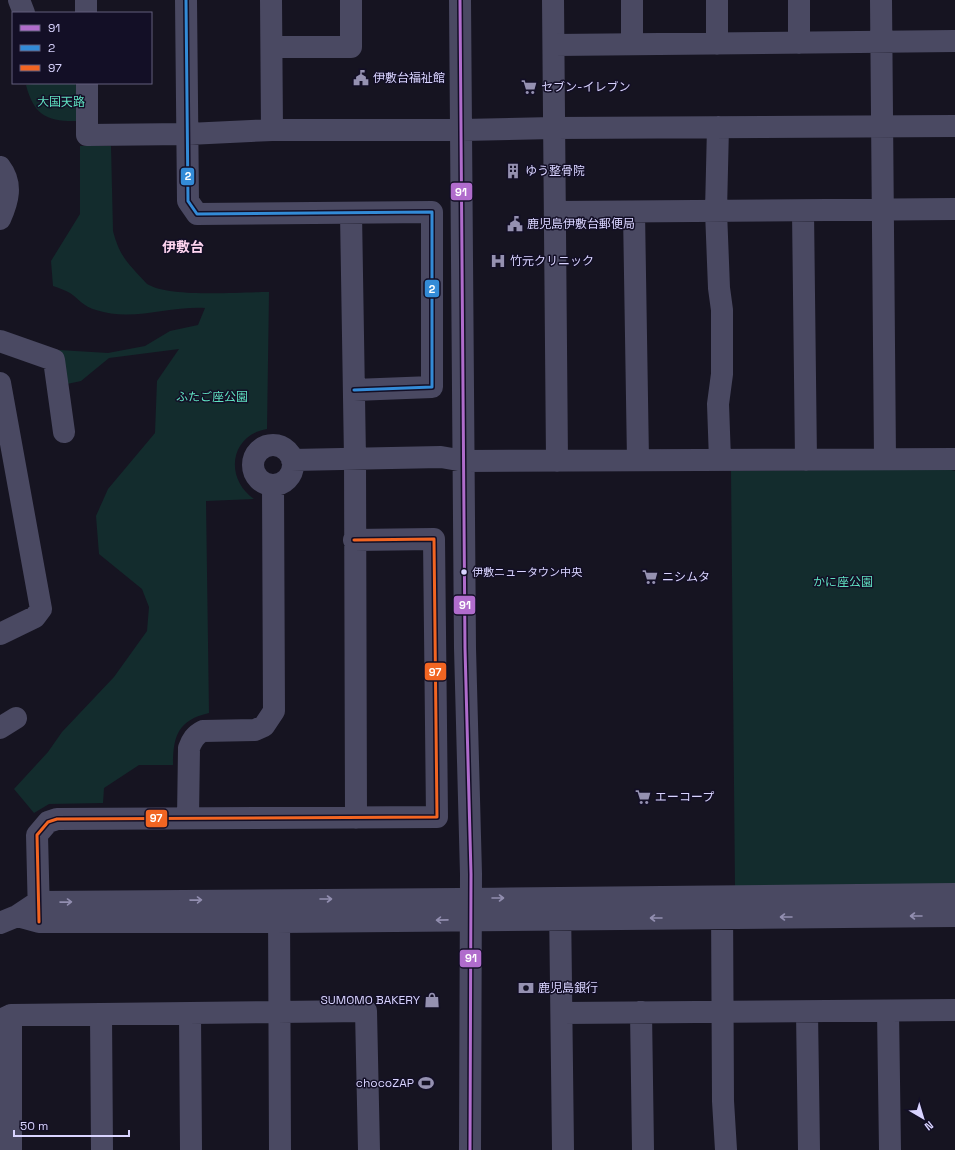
<svg xmlns="http://www.w3.org/2000/svg" width="955" height="1150" font-family="'Space Grotesk','Noto Sans JP',sans-serif">
<style>
.green{fill:#132c2d}
.lines{fill:none;stroke-linecap:round;stroke-linejoin:round}
.minor{stroke:#4a4962;stroke-width:22}
.bus-1-casing{stroke:#130f26;stroke-width:6}
.bus-2-casing{stroke:#130f26;stroke-width:6}
.bus-3-casing{stroke:#130f26;stroke-width:6}
.bus-1{stroke:#b06ccc;stroke-width:3}
.bus-2{stroke:#338bd7;stroke-width:3}
.bus-3{stroke:#f26522;stroke-width:3}
.oneway{stroke:#928eb0}
.bus-dot{fill:#d9d4ff;stroke:#130f26;stroke-width:1.5}
.labels{text-anchor:middle;stroke-width:3;stroke-linejoin:round;paint-order:stroke}
.bus-label{font-size:11px;fill:#d9d4ff;stroke:#130f26;text-anchor:start}
.poi-label{font-size:12px;fill:#d9d4ff;stroke:#130f26;text-anchor:start}
.park-label{font-size:12px;fill:#5fe0c0;stroke:#130f26}
.quarter-label{font-size:14px;font-weight:bold;fill:#ffd6f0;stroke:#130f26}
.line-badge{stroke:#130f26;stroke-width:1.5}
.badge-label{font-size:11px;text-anchor:middle;font-weight:bold;fill:#fff}
</style>
<rect width="100%" height="100%" fill="#161421"/>
<!-- green -->
<path class="green" d="M40,83h34l6,7 -1,31c-31,1 -45,-5 -53,-36z
M80,146h31l2,85c7,27 16,33 34,53 23,14 92,8 122,8l-2,137c-37,6 -43,49 -13,70l-48,2 3,212c-31,7 -36,23 -36,52h-34l-35,23 -1,15 -54,1 -15,9 -20,-24 34,-37 14,-20 52,-55 33,-46 2,-24 -7,-18 -43,-35 -3,-38 12,-27 47,-56 2,-52 22,-32 -70,9 -28,23 -14,3 -3,-3 -5,-31 49,3 37,-7 25,-15 28,-6 7,-17c-36,-2 -73,14 -109,2 -13,-4 -16,-10 -26,-17 -5,-3 -11,-5 -17,-7l-2,-25 29,-47z
M948,469l7,2v415l-220,2 -4,-417z"/>
<g class="lines">
<!-- minor -->
<path class="minor" d="M19,0l5,13
M86,0v13
M186,0l2,201 9,13 235,-2v175l-78,3
M271,0l1,130
M460,0l5,648 6,226 -1,276
M553,0l4,461
M632,0v43
M717,0v44
M799,0v43
M881,0l4,459
M554,45l401,-4
M272,47h79v-47
M87,83v52l101,-1 84,-4h190l91,-2 402,-2
M718,127l-2,84 3,77 3,22v64l-4,30 2,56
M0,167c13,17 8,34 0,52
M803,211l3,249
M555,212l400,-3
M634,212l4,248
M351,213l4,245 1,360
M0,341l54,19 10,72
M0,383l41,226 -6,8 -35,17
M253 465a20 20 0 1 1 40 0a20 20 0 1 1-40 0Z
M292,460l149,-3 23,4 491,-2
M0,728l16,-10
M188,818l1,-70c3,-8 6,-13 14,-17l52,-1 9,-4 10,-15 -1,-225
M560,903l3,247
M722,903l1,198 3,49
M279,907l1,243
M17,916l22,6h240l676,-6
M39,916l-2,-81 11,-13 9,-3 380,-2 -3,-278 -80,1
M0,923l17,-7 21,-14c306,-3 611,-3 917,-8
M888,1011l2,139
M641,1012l2,138
M807,1012l2,138
M562,1013l393,-3
M101,1014l1,136
M190,1014l1,136
M11,1015v135
M0,1020l11,-5 355,-4 3,139"/>
<defs>
<path id="bus-1" d="M460,0l5,648 6,226 -1,276"/>
<path id="bus-2" d="M186,0l2,201 9,13 235,-2v175l-78,3"/>
<path id="bus-3" d="M39,922l-2,-87 11,-13 9,-3 380,-2 -3,-278 -80,1"/>
</defs>
<!-- bus-1 casing -->
<use href="#bus-1" class="bus-1-casing"/>
<!-- bus-2 casing -->
<use href="#bus-2" class="bus-2-casing"/>
<!-- bus-3 casing -->
<use href="#bus-3" class="bus-3-casing"/>
<!-- bus-1 -->
<use href="#bus-1" class="bus-1"/>
<!-- bus-2 -->
<use href="#bus-2" class="bus-2"/>
<!-- bus-3 -->
<use href="#bus-3" class="bus-3"/>
</g>
<!-- one-way arrows -->
<defs><path id="oneway-shaft" d="M-6 0H5M1.5-3L5.5 0L1.5 3" fill="none" stroke-width="1.6" stroke-linecap="round" stroke-linejoin="round"/></defs>
<g class="oneway">
<use href="#oneway-shaft" transform="translate(498 898)"/>
<use href="#oneway-shaft" transform="translate(326 899)"/>
<use href="#oneway-shaft" transform="translate(196 900) rotate(-1)"/>
<use href="#oneway-shaft" transform="translate(66 902) rotate(-1)"/>
<use href="#oneway-shaft" transform="translate(916 916) rotate(180)"/>
<use href="#oneway-shaft" transform="translate(786 917) rotate(180)"/>
<use href="#oneway-shaft" transform="translate(656 918) rotate(180)"/>
<use href="#oneway-shaft" transform="translate(442 920) rotate(179)"/>
</g>
<!-- icons -->
<defs>
<symbol id="civic-bare" viewBox="-9 -9 18 18"><path d="M-.6-6.5H3V-4.5H.6V-3L4-1V1h2V6H-6V1h2V-1L-.6-3ZM-1.2 2.5V6h2.4V2.5Z" fill="#9591b1" stroke="#130f26" stroke-width="2.5" paint-order="stroke"/></symbol>
<symbol id="supermarket-bare" viewBox="-9 -9 18 18"><path d="M-6-5.5h2.5l.6 2H6L4.5 2H-2.5L-4.4-4H-6ZM-1.5 3.2a1.3 1.3 0 1 0 .1 0ZM3 3.2a1.3 1.3 0 1 0 .1 0Z" fill="#9591b1" stroke="#130f26" stroke-width="2.5" paint-order="stroke"/></symbol>
<symbol id="building-bare" viewBox="-9 -9 18 18"><path d="M-4-6H4V6H1V3H-1V6H-4ZM-2.5-4.3h1.7v1.8h-1.7ZM.8-4.3h1.7v1.8H.8ZM-2.5-1h1.7V.8h-1.7ZM.8-1h1.7V.8H.8Z" fill="#9591b1" stroke="#130f26" stroke-width="2.5" paint-order="stroke"/></symbol>
<symbol id="hospital-bare" viewBox="-9 -9 18 18"><path d="M-5-5h3v3.5h4V-5h3V5h-3V1.5h-4V5h-3Z" fill="#9591b1" stroke="#130f26" stroke-width="2.5" paint-order="stroke"/></symbol>
<symbol id="bank-bare" viewBox="-9 -9 18 18"><path d="M-6-4H6V4H-6ZM0-2.3a2.3 2.3 0 1 0 0 4.6a2.3 2.3 0 1 0 0-4.6Z" fill="#9591b1" stroke="#130f26" stroke-width="2.5" paint-order="stroke"/></symbol>
<symbol id="shop-bare" viewBox="-9 -9 18 18"><path d="M-5-2.5h2.3a2.7 3.5 0 0 1 5.4 0H5L5.5 6h-11ZM-1.5-2.5h3a1.5 2.3 0 0 0-3 0Z" fill="#9591b1" stroke="#130f26" stroke-width="2.5" paint-order="stroke"/></symbol>
<symbol id="stadium-bare" viewBox="-9 -9 18 18"><path d="M0-5a6.5 5 0 1 0 0 10a6.5 5 0 1 0 0-10ZM-3.5-1.8h7v3.6h-7Z" fill="#9591b1" stroke="#130f26" stroke-width="2.5" paint-order="stroke"/></symbol>
</defs>
<g fill-rule="evenodd">
<use href="#civic-bare" x="350" y="67" width="22" height="22"/>
<use href="#supermarket-bare" x="518" y="76" width="22" height="22"/>
<use href="#building-bare" x="502" y="160" width="22" height="22"/>
<use href="#civic-bare" x="504" y="213" width="22" height="22"/>
<use href="#hospital-bare" x="487" y="250" width="22" height="22"/>
<use href="#supermarket-bare" x="639" y="566" width="22" height="22"/>
<use href="#supermarket-bare" x="632" y="786" width="22" height="22"/>
<use href="#bank-bare" x="515" y="977" width="22" height="22"/>
<use href="#shop-bare" x="421" y="989" width="22" height="22"/>
<use href="#stadium-bare" x="415" y="1072" width="22" height="22"/>
</g>
<!-- markers -->
<circle class="bus-dot" cx="464" cy="572" r="3.5"/>
<g class="labels">
<!-- bus labels -->
<g class="bus-label">
<text x="472" y="576">伊敷ニュータウン中央</text>
</g>
<!-- poi labels -->
<g class="poi-label">
<text x="373" y="82">伊敷台福祉館</text>
<text x="541" y="91">セブン-イレブン</text>
<text x="525" y="175">ゆう整骨院</text>
<text x="527" y="228">鹿児島伊敷台郵便局</text>
<text x="510" y="265">竹元クリニック</text>
<text x="662" y="581">ニシムタ</text>
<text x="655" y="801">エーコープ</text>
<text x="538" y="992">鹿児島銀行</text>
<text x="420" y="1004" text-anchor="end">SUMOMO BAKERY</text>
<text x="414" y="1087" text-anchor="end">chocoZAP</text>
</g>
<!-- park labels -->
<g class="park-label">
<text x="61" y="106">大国天路</text>
<text x="212" y="401">ふたご座公園</text>
<text x="843" y="586">かに座公園</text>
</g>
<!-- quarter labels -->
<g class="quarter-label">
<text x="183" y="252">伊敷台</text>
</g>
</g>
<g class="line-badge">
<rect x="180" y="167" width="15" height="19" rx="4" fill="#338bd7"/>
<rect x="450" y="182" width="23" height="19" rx="4" fill="#b06ccc"/>
<rect x="424" y="279" width="16" height="19" rx="4" fill="#338bd7"/>
<rect x="453" y="595" width="23" height="20" rx="4" fill="#b06ccc"/>
<rect x="424" y="662" width="23" height="19" rx="4" fill="#f26522"/>
<rect x="145" y="809" width="23" height="19" rx="4" fill="#f26522"/>
<rect x="459" y="949" width="23" height="19" rx="4" fill="#b06ccc"/>
</g>
<g class="badge-label">
<text x="188" y="180">2</text>
<text x="461" y="196">91</text>
<text x="432" y="293">2</text>
<text x="465" y="609">91</text>
<text x="435" y="676">97</text>
<text x="156" y="822">97</text>
<text x="471" y="962">91</text>
</g>
<!-- legend -->
<rect x="12" y="12" width="140" height="72" fill="#130f26" stroke="#625e7d"/>
<rect x="20" y="25" width="20" height="6" fill="#b06ccc" stroke="#625e7d"/>
<text x="48" y="32" font-size="12" fill="#d9d4ff">91</text>
<rect x="20" y="45" width="20" height="6" fill="#338bd7" stroke="#625e7d"/>
<text x="48" y="52" font-size="12" fill="#d9d4ff">2</text>
<rect x="20" y="65" width="20" height="6" fill="#f26522" stroke="#625e7d"/>
<text x="48" y="72" font-size="12" fill="#d9d4ff">97</text>
<!-- north arrow -->
<g transform="translate(923 1118) rotate(142)" stroke="#130f26" stroke-width="3" paint-order="stroke">
<path d="M0-3L7 15L0 10L-7 15Z" fill="#d9d4ff"/>
<text y="-6" font-size="11" font-weight="bold" text-anchor="middle" fill="#d9d4ff">N</text>
</g>
<!-- scale -->
<path d="M14 1130v6h115v-6" fill="none" stroke="#d9d4ff" stroke-width="2"/>
<text x="20" y="1130" font-size="12" fill="#d9d4ff" stroke="#130f26" stroke-width="3" paint-order="stroke">50 m</text>
</svg>
